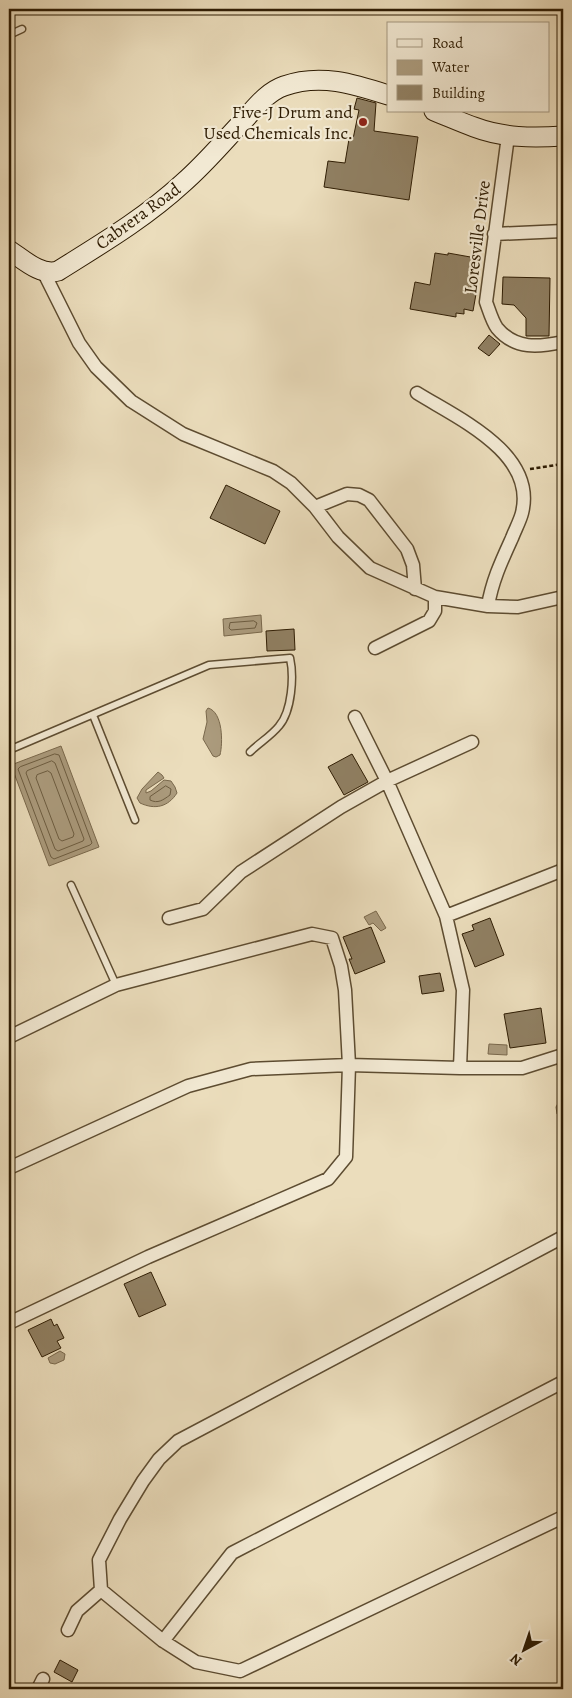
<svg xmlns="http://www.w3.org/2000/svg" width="572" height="1698" font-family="Alegreya,serif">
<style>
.water{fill:#ab9b7d;stroke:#79684c}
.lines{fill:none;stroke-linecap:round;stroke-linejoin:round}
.shore{stroke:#6c5c40;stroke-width:1}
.building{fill:#908063;stroke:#2e1c03}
.service-casing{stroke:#5d4c31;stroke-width:9}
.minor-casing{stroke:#5d4c31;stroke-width:15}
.secondary-casing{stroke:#2e1c03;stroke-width:21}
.path{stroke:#2e1c03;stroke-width:2.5;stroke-dasharray:4 2.5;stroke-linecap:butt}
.service{stroke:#f2e9d3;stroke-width:6}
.minor{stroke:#f2e9d3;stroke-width:12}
.secondary{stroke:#f2e9d3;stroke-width:19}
.poi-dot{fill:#8f2418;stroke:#f2e9d3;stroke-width:2}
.labels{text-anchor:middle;stroke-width:4.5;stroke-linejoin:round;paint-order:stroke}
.poi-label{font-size:18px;fill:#2e1c03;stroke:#f2e9d3;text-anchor:end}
.street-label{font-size:18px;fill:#2e1c03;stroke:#f2e9d3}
</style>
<rect width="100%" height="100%" fill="#ebddbc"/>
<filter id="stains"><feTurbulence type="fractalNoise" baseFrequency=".004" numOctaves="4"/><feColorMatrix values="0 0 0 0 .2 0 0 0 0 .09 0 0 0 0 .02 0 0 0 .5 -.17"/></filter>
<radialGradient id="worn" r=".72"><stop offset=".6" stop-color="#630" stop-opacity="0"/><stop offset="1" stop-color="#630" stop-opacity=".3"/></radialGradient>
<!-- water -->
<path class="water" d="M261,615l1,17 -38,4 -1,-17z
M208,708c15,4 15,35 12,47l-4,2 -3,-1 -10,-17 4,-17 -1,-11z
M61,746l38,101 -50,19 -38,-101z
M158,772l4,3 2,3 -18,12v3l5,-2 13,-11 7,1 4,6 2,6c-9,14 -22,17 -37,10l-3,-5 5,-9z
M376,911l10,17 -5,3 -8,-8 -4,2 -5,-8z
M489,1044l18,1v10l-19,-1z
M563,1094v20h-6l-1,-7z
M60,1351l5,3 -1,6 -9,4 -5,-1 -2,-5z"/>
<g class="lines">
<!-- shore -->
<path class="shore" d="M254,621l3,2 -2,5 -24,2 -2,-2 1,-5z
M55,754l4,1 33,88 -2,2 -36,14 -3,-2 -33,-88 2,-2z
M52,761l3,2 29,76 -1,2 -25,10 -3,-2 -29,-76 1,-2z
M48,771l3,2 23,61 -1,3 -11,4 -3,-2 -23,-61 1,-3z
M166,786l5,3 -1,6c-7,5 -12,9 -20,5v-3z"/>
</g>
<!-- building -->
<path class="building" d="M357,98l19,5 -2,28 44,6 -9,63 -85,-13 4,-26 17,2 4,-24h4l6,-29 -5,-1z
M435,253l13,2v-2l28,5 -6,35 6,1 -3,17 -9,-2v5l-8,-1v4l-46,-8 5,-27 15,3z
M503,277l47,1 -1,58h-23v-18l-12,-13 -12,-1z
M489,335l11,9 -11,12 -11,-8z
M226,485l54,26 -15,33 -55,-26z
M294,629l1,21 -28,1 -1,-20z
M352,754l16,28 -24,13 -16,-28z
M490,918l14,37 -29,12 -13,-33 12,-4 -2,-5z
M371,927l14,35 -30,12 -6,-15h3l-9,-22z
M440,973l4,18 -22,3 -3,-18z
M541,1008l5,35 -36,5 -6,-34z
M151,1272l15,33 -27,12 -15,-33z
M51,1319l3,7 3,-2 7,14 -7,3 4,7 -19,9 -14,-27z
M60,1660l18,10 -6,12 -18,-10z"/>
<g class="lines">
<defs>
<path id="service" d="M9,35l13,-6
M93,715l42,105
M9,750l200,-85 81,-7c4,18 2,53 -11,68 -8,10 -20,17 -29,26
M71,885l45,100"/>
<path id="minor" d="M508,136l-22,166c3,8 6,19 11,26 18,22 42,19 66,14
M494,234l69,-3
M43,271l36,72 17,24 35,34 52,33 90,37 18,12 24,24 23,30 32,31 65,29 53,9 30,1 45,-10
M417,393c40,25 120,60 105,120 -2,8 -7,17 -10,25 -10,22 -20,43 -24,68
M315,507l32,-13 12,1 10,5 38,49 6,16 2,24
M375,648l54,-27 6,-10v-14
M355,717l32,64 59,135 17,74 -3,78
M446,916l117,-46
M169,918l34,-9 38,-37 100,-65 46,-26 85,-39
M9,1037l107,-52 196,-51 20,4 9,28 4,24 4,75 -3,92 -18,22 -180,78 -139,66
M9,1168l179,-82 63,-17 98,-4 111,3h62l41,-13
M563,1237l-385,204 -19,18 -16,22 -23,38 -21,41 2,30 62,51 33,21 44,9 323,-154
M68,1630l9,-19 24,-21
M163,1641l69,-88 331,-171
M38,1689l5,-10"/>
<path id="secondary" d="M434,111c13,5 26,11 40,16 29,11 59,11 89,9
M9,250c14,9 31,26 49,21 43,-27 87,-53 125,-88 22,-19 41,-42 61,-63 12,-13 23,-28 40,-34 36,-13 70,-2 104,9"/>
</defs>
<!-- service casing -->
<use href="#service" class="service-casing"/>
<!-- minor casing -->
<use href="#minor" class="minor-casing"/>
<!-- secondary casing -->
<use href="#secondary" class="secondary-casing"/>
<!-- path -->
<path class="path" d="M530,469l33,-5"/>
<!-- service -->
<use href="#service" class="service"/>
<!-- minor -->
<use href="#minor" class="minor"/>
<!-- secondary -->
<use href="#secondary" class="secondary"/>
</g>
<!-- markers -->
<circle class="poi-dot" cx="363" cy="122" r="5"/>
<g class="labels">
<!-- poi labels -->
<g class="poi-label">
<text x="353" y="118">Five-J Drum and<tspan x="353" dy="21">Used Chemicals Inc.</tspan></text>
</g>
<!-- street labels -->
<g class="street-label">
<text transform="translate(138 216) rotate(-36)" y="6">Cabrera Road</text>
<text transform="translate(477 237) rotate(-83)" y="6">Loresville Drive</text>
</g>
</g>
<!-- margin -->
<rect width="572" height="1698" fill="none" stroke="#ebddbc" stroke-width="30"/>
<rect x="10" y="10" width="552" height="1678" fill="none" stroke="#2e1c03" stroke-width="2.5"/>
<rect x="15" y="15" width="542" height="1668" fill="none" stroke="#2e1c03"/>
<!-- legend -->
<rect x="387" y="22" width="162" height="90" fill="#f2e9d3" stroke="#a49780"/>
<rect x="397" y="39" width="25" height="8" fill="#f2e9d3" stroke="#a49780"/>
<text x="432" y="48" font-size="15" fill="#2e1c03">Road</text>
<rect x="397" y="60" width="25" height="15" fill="#ab9b7d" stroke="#a49780"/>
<text x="432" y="72" font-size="15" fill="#2e1c03">Water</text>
<rect x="397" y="85" width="25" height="15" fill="#908063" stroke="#a49780"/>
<text x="432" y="98" font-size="15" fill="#2e1c03">Building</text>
<!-- north arrow -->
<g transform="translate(524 1650) rotate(220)" stroke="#f2e9d3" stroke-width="4" paint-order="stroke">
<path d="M0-4L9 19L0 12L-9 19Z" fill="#2e1c03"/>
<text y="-8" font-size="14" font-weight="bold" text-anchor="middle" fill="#2e1c03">N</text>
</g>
<rect width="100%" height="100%" filter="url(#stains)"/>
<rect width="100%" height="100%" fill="url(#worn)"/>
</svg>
